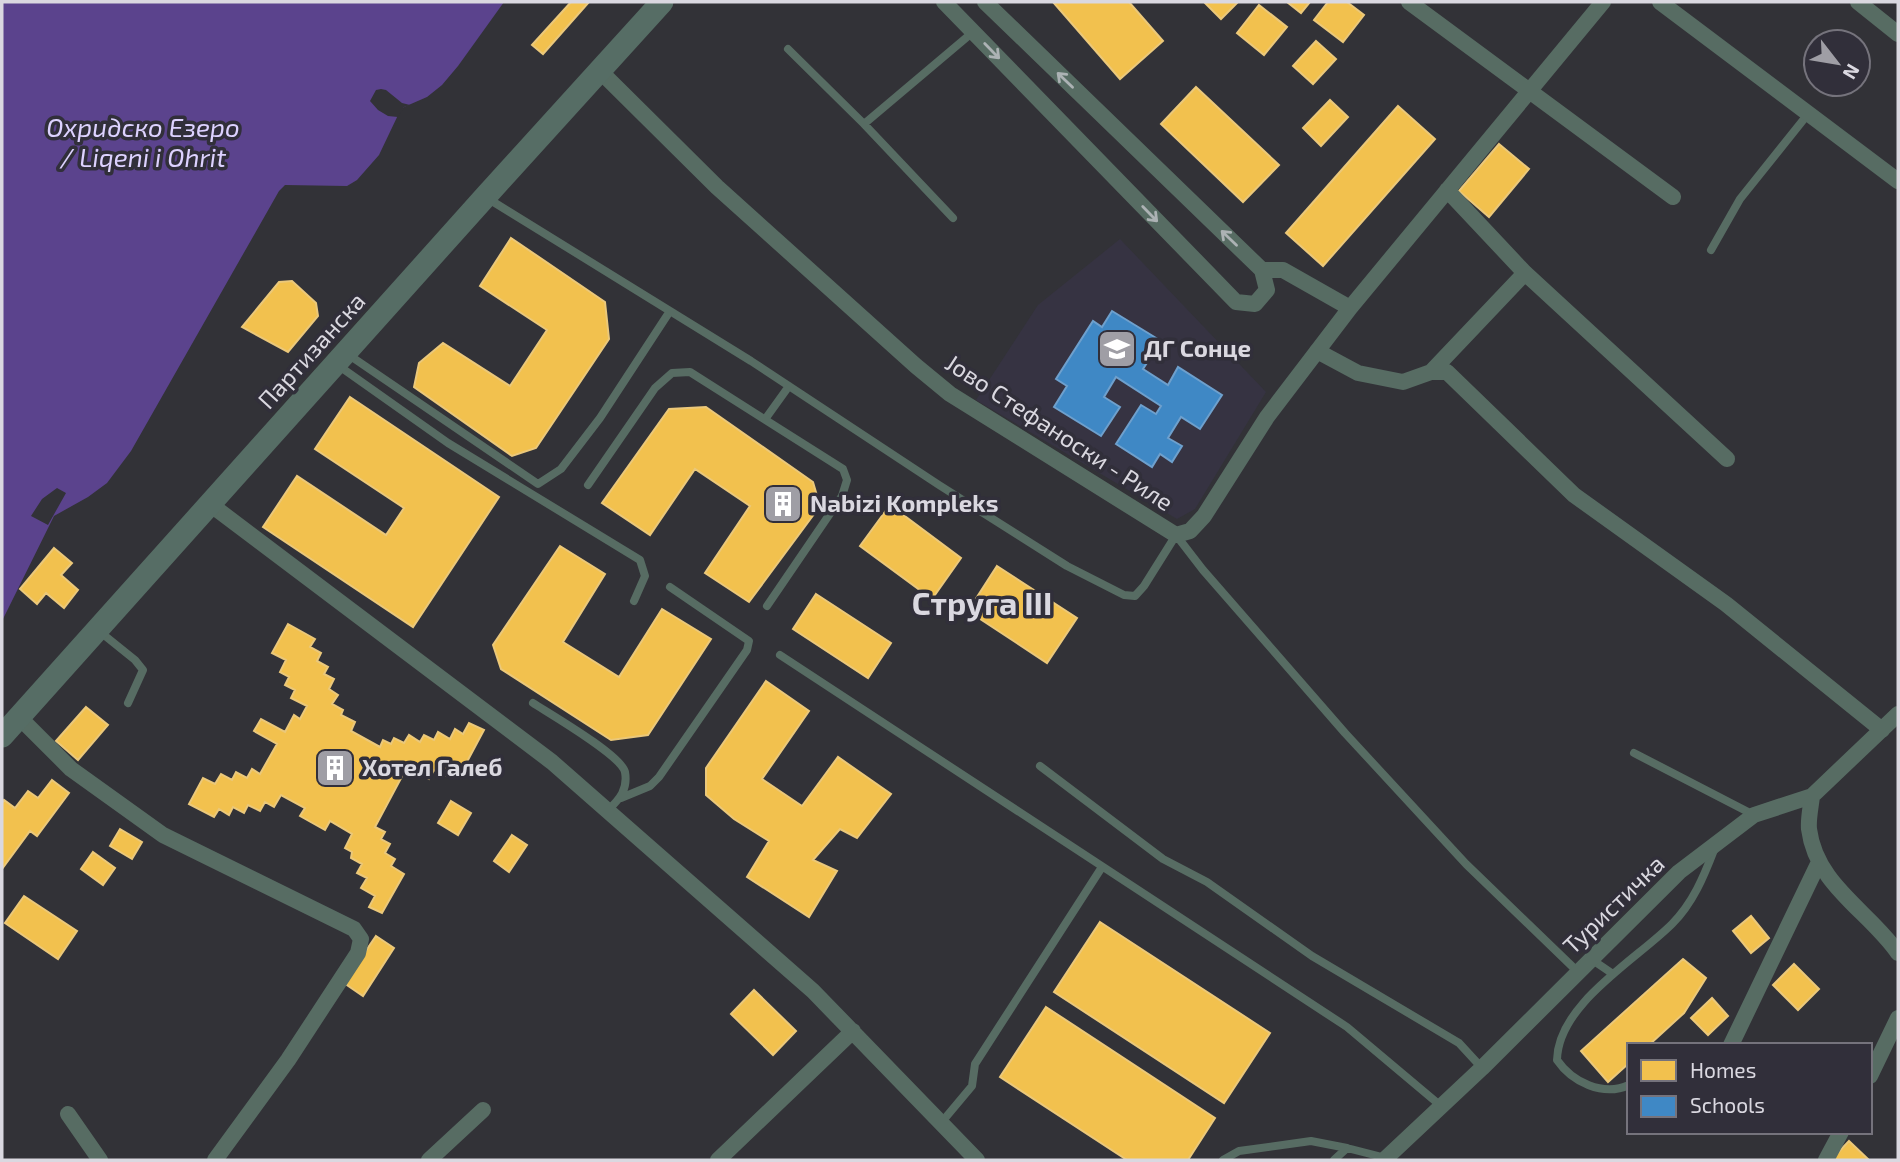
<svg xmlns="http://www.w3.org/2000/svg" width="1900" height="1162" font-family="'Exo 2',sans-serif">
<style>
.built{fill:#363342}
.water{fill:#5b438d}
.pier{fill:#323237}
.homes{fill:#f2c14e;stroke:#ebc87a;stroke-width:2}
.schools{fill:#3f88c5;stroke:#6ea0cd;stroke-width:2}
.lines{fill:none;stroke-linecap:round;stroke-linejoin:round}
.lane{stroke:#576c63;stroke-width:8}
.street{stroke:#576c63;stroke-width:16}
.secondary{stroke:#566d65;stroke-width:23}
.oneway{stroke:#acb2b4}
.labels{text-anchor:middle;stroke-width:7;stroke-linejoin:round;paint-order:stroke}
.poi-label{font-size:24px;font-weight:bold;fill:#dad8e0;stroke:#312f3a;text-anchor:start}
.street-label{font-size:24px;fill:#dad8e0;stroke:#312f3a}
.water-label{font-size:26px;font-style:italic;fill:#ddd2ff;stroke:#312f3a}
.district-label{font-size:32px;font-weight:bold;fill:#dad8e0;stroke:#312f3a}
</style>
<rect width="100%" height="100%" fill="#323237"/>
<!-- built -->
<path class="built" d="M1120,239l146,153 -71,117 -18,10 -201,-119 62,-95z"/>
<!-- water -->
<path class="water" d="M2,2h502l-46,64 -16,19 -15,12 -23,10 -5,6 -20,42 -22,25 -10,6 -62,-1 -6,6 -148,260 -24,32 -19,14 -34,19 -52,105z"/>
<!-- pier -->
<path class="pier" d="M381,89l5,1 16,13 8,2 -6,2 -6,10 -10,-1 -10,-6 -8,-9 6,-11z
M57,488l9,5 -18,32 -17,-9 11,-17z"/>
<!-- homes -->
<path class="homes" d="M571,2h18l-46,52 -11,-9z
M1053,2h76l34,39 -43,38z
M1204,2h34l-17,17z
M1287,2h23l-9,11z
M1328,2h19l17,13 -21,27 -29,-22z
M1259,5l28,22 -23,28 -27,-22z
M1316,41l20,18 -23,25 -20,-18z
M1196,87l83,78 -36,37 -82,-78z
M1330,100l18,17 -27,29 -18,-18z
M1398,106l37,33 -112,127 -37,-33z
M1499,144l30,25 -40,48 -30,-26z
M511,238l94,64 4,37 -73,109 -24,8 -98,-69 5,-24 24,-20 67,43 37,-56 -67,-44z
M292,281l24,22 2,13 -30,36 -46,-25 37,-45z
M350,397l149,100 -86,130 -150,-100 34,-51 89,59 18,-27 -89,-59z
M706,407l107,75 7,24 -71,96 -44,-29 45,-67 -55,-37 -45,66 -48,-32 67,-94z
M890,505l71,53 -29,41 -72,-53z
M560,546l45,28 -42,68 56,35 43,-68 49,30 -63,96 -37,5 -110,-71 -8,-24z
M54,548l18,15 -11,12 17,15 -14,18 -18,-15 -9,11 -17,-15z
M997,566l80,52 -30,45 -79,-52z
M816,594l75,49 -23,35 -75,-49z
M288,624l27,15 -5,8 11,6 -4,8 11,6 -4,7 10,5 -5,10 9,6 -6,9 11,6 -2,5 14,7 -4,9 29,16 3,-7 8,4 3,-6 10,5 5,-8 11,7 4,-7 10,5 4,-8 12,7 5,-10 8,5 6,-11 15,7 -23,43 -10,-6 -5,9 -12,-6 -5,9 -22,-12 -32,60 10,5 -4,7 9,5 -5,9 10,6 -4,7 13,8 -22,39 -13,-6 6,-11 -14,-8 6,-10 -10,-5 5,-9 -11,-6 1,-6 -7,-4 7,-14 -22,-13 -5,9 -25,-14 5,-8 -24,-13 -7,12 -9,-5 -5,9 -12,-6 -4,8 -11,-6 -4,8 -10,-6 -5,8 -25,-13 14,-26 12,6 6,-10 11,6 4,-8 11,6 5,-9 8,5 17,-30 -23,-13 7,-12 24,13 9,-17 6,4 7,-13 -16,-8 4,-8 -10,-5 4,-8 -9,-5 6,-12 -14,-7z
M766,681l43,30 -47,68 40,27 36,-49 53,37 -34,44 -17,-9 -27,31 24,11 -28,46 -62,-40 22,-36 -35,-22 -28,-24v-27z
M86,707l22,18 -30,35 -22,-19z
M52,780l17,13 -32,43 -7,-5 -28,38v-66l2,-3 11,8 13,-17 10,7z
M451,801l20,12 -13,22 -20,-12z
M120,829l22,13 -10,17 -22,-13z
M512,835l15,10 -18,27 -15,-11z
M93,852l22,16 -12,17 -22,-16z
M24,896l53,35 -19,28 -53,-36z
M1751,916l18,22 -18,15 -18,-22z
M1100,922l170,111 -46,70 -170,-111z
M376,936l18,12 -31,48 -19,-13z
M1683,959l23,19 -22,35 -35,32h-20v18l-21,19 -27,-31z
M1794,964l25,25 -21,21 -25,-25z
M754,990l42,41 -23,24 -42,-41z
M1712,998l16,18 -20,19 -17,-17z
M1046,1007l169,111 -27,42h-61l-127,-83z
M1849,1141l20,19h-38z"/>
<!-- schools -->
<path class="schools" d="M1112,311l49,30 -18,28 25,16 10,-18 44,28 -22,34 -19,-12 -13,21 14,8 -10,16 -12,-8 -8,13 -36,-23 25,-39 15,9 5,-8 -45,-29 -12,20 16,10 -19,29 -47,-29 13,-21 -11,-7 37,-58 9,6z"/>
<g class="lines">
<!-- lane -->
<path class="lane" d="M788,49l76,75 89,94
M864,124l109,-92
M487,198l264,163 188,124 128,81 57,29 11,1 9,-10 32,-51 27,35 142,163 121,131 112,108
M1711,250l29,-51 68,-85
M346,353l192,131 23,-15 39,-51 70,-107
M339,366l109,77 192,117 5,16 -11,25
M766,418l23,-32
M588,485l67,-97 17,-15 18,-1 153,97 4,11 -5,16 -75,110
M99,631l36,29 8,10 -15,33
M780,655l567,372 94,79
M533,703c17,11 88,52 92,69 3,17 -5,27 -17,38
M1634,753l120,62
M1040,766l123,93 44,23 105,74 147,87 23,25
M621,798l29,-12 9,-9 88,-127 2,-9 -79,-54
M1591,959l22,15
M1629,1085c-26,12 -57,-3 -72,-25 1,-56 79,-100 115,-136 21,-21 32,-48 42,-74
M941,1123l31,-37 3,-22 127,-197
M1223,1160l16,-9 72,-10 36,7
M1334,1160l13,-12 39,10"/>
<!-- street -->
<path class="street" d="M944,2l292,300 19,2 12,-14 -5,-20 -277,-268
M1409,2l264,195
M1660,2l238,179
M1858,2l40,32
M601,72l116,115 199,179 34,28 226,141 14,-4 14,-15 63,-99 83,-109 253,-306
M1447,190l78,83 202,186
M1262,270h21l67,38
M1317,351l41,22 45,9 28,-10h16l127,123 152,109 156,126
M1431,372l94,-99
M210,504l342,258 261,229 164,169
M19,717l52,52 92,66 191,94 7,10 -3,14 -70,107 -73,100
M1812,796c-1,10 -4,23 -3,33 7,56 60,82 89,124
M1731,1045l88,-183
M1870,1076l28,-58
M68,1114l32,46
M429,1160l54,-50
M718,1160l135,-129
M1384,1160l98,-92 197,-196 75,-57 58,-19 86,-82
M1826,1160l15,-28"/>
<!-- secondary -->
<path class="secondary" d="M2,736l483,-539 177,-195"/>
</g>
<!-- one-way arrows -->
<defs><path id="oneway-shaft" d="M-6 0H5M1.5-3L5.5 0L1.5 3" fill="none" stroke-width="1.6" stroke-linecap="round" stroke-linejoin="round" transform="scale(1.75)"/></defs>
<g class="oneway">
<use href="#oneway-shaft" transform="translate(992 51) rotate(46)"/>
<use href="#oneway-shaft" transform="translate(1065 80) rotate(-136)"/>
<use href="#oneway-shaft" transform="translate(1150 214) rotate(46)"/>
<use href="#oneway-shaft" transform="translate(1229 238) rotate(-136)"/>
</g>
<!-- icons -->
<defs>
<symbol id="school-square" viewBox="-11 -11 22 22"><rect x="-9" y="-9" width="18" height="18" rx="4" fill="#9f9ea5" stroke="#312f3a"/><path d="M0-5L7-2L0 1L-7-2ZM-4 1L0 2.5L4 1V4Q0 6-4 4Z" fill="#fff"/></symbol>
<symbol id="building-square" viewBox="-11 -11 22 22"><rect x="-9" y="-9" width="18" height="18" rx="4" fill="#9f9ea5" stroke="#312f3a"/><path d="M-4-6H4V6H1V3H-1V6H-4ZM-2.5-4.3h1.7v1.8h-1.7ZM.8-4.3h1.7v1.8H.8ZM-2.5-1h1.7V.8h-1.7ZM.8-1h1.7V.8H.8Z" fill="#fff"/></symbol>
</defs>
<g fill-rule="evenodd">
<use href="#school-square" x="1095" y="327" width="44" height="44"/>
<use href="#building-square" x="761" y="482" width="44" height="44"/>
<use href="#building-square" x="313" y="746" width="44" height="44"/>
</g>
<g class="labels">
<!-- poi labels -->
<g class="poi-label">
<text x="1144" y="357">ДГ Сонце</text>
<text x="810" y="512">Nabizi Kompleks</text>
<text x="362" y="776">Хотел Галеб</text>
</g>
<!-- street labels -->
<g class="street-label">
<text transform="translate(312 351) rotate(-48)" y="8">Партизанска</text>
<text transform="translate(1059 433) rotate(33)" y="8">Јово Стефаноски - Риле</text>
<text transform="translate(1614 905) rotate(-44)" y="8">Туристичка</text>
</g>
<!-- water labels -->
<g class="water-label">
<text x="143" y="137">Охридско Езеро<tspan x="143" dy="30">/ Liqeni i Ohrit</tspan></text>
</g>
<!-- district labels -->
<g class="district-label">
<text x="982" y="615">Струга III</text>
</g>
</g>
<!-- border -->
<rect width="1900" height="1162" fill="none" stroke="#dad8e0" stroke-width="7"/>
<!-- legend -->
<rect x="1627" y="1043" width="245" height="91" fill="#312f3a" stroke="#75737c" stroke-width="2"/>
<rect x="1641" y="1060" width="35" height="21" fill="#f2c14e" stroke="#75737c" stroke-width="2"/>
<text x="1690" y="1078" font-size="21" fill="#dad8e0">Homes</text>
<rect x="1641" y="1096" width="35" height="21" fill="#3f88c5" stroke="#75737c" stroke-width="2"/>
<text x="1690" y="1113" font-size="21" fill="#dad8e0">Schools</text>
<!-- north arrow -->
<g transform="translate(1837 63) rotate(121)"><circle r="33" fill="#312f3a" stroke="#75737c" stroke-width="2"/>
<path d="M0-5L12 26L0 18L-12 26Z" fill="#9f9ea5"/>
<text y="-10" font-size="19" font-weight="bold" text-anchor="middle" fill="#dad8e0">N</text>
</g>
</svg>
